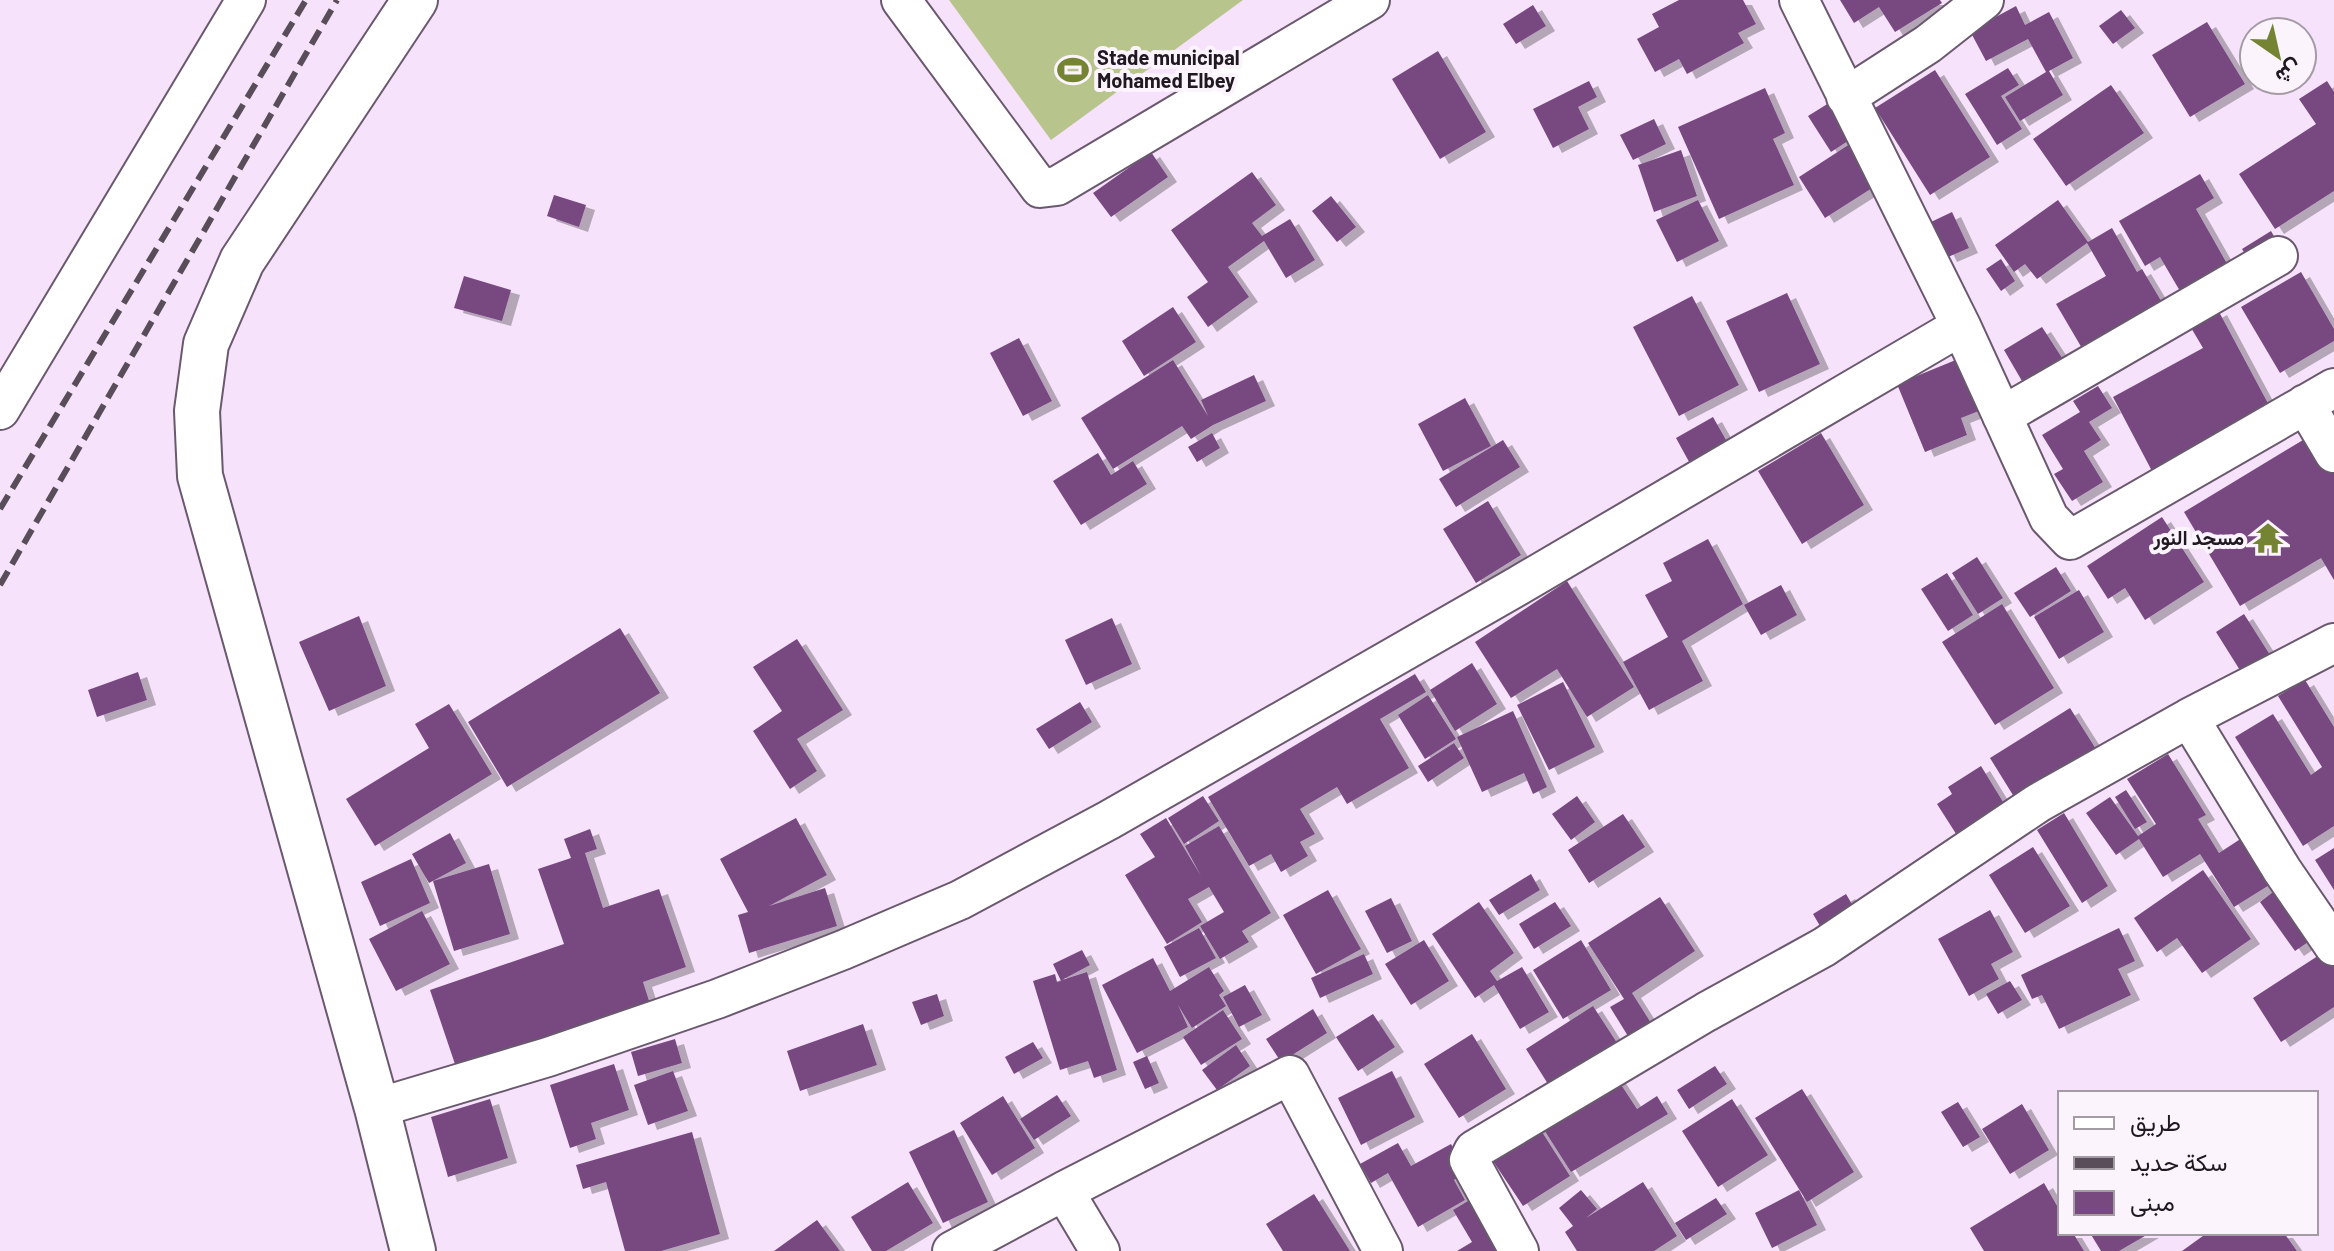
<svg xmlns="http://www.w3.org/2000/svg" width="2334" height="1251" font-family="Barlow,Vazirmatn,sans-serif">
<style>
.grass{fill:#b7c48c}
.building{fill:#774980;filter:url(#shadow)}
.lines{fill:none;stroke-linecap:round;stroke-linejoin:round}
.minor-casing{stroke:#6a596e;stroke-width:42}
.tertiary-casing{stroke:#6a596e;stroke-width:48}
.minor{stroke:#fff;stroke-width:38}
.tertiary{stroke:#fff;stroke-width:44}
.rail{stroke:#584d59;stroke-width:6;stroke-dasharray:16 8;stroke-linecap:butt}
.labels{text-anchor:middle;stroke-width:8;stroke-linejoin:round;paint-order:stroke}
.poi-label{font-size:20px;font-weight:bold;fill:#201921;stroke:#fcf4fd;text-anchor:start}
</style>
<defs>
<filter id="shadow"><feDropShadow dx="9" dy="5" stdDeviation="0" flood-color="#0004"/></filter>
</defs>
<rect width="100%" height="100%" fill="#f6e2fa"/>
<!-- grass -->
<path class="grass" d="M949,0h294l-192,140z"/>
<!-- building -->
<path class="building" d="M1679,0h64l13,24 -18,9 6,10 -57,31 -8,-15 -24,13 -18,-33 22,-12 -7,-13z
M1840,0h100l2,3 -47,29 -16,-25 -25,16z
M1533,5l13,21 -30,18 -13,-20z
M2016,6l9,19 24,-13 24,46 -24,13 14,24 -43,26 -15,-24 41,-25 -18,-33 -42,22 -16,-30z
M2121,10l14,18 -22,16 -14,-18z
M2207,22l38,62 -55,33 -38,-62z
M1438,51l48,81 -46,27 -48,-80z
M2008,68l11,17 -18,11 21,33 -25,16 -32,-51z
M1935,70l55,87 -60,38 -55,-87z
M1589,81l8,16 -19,10 11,22 -36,19 -20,-39z
M2327,81l7,11v99l-59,38 -36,-55 77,-50 -17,-25z
M2111,85l33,48 -78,53 -33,-47z
M1765,88l20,45 -12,6 21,46 -75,34 -41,-92z
M1829,103l22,36 -20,13 -23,-36z
M1654,119l12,25 -33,16 -13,-25z
M1853,142l27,41 -55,35 -26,-41z
M1681,150l16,46 -43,16 -16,-47z
M1151,152l17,25 -57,40 -18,-24z
M1252,172l24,33 -24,18 10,13 28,-17 25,41 -29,18 -22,-37 -36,26 21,30 -41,30 -21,-30 21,-15 -37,-52z
M2200,174l14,24 -18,11 38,67 -47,27 -27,-46 -15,9 -26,-45z
M554,195l32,10 -7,22 -32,-11z
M1331,196l25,31 -19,15 -25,-31z
M1698,200l21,41 -42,21 -21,-42z
M2058,200l30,42 24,-14 25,44 5,-3 24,40 -80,46 -30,-51 50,-28 -19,-33 -50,36 -12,-15 -11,8 -19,-27z
M1952,212l17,36 -21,9 -17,-35z
M2271,231l8,14 -28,18 -9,-14z
M2001,259l14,22 -14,10 -15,-22z
M2301,272l33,57v12l-54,32 -39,-66z
M464,276l47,14 -9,31 -48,-13z
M1787,293l33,71 -61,28 -33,-71z
M1692,296l47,89 -60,31 -46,-89z
M1173,307l23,35 -52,34 -22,-35z
M2218,310l53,99 -118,64 -40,-76 90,-49 -13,-22z
M2042,327l24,37 -40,24 -22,-38z
M1019,338l33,63 -29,15 -33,-63z
M1968,355l21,52 -28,11 6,17 -42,17 -28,-68z
M1173,360l35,56 -7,-16 53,-25 12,26 -53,24 -22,14 -9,-13 -69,43 -32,-51z
M2098,386l14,22 -23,14 12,18 -17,11 19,31 -31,19 -18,-27 9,-5 -21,-34 38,-23 -7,-11z
M1465,398l26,48 -48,25 -25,-47z
M1713,417l17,30 -37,22 -17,-31z
M1212,433l8,15 -23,14 -9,-15z
M1821,433l43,72 -62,39 -44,-73z
M2313,434l21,36v110l-13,-22 -81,48 -56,-94z
M1503,440l17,27 -64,40 -17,-28z
M1098,453l13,22 22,-14 14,23 -66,41 -28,-44z
M1488,501l33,54 -45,28 -33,-54z
M2162,517l42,65 -59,38 -20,-32 -17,11 -21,-33z
M1708,539l35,65 -61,37 21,40 -54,29 -26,-48 45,-25 -23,-42 27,-14 -9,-18z
M1977,557l26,41 -25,16 -26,-41z
M2056,567l15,24 -41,26 -16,-24z
M1947,573l26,42 -25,16 -27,-42z
M1567,581l67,106 -47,30 -30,-48 -46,29 -36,-56z
M1781,585l16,30 -36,20 -17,-30z
M2079,590l25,42 -45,27 -25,-42z
M2002,604l52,84 -59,37 -53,-83z
M2244,614l33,52 -29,17 -32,-51z
M359,616l27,70 -57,25 -30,-69z
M1112,618l20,46 -46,21 -21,-45z
M620,628l40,65 -153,94 -39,-65z
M797,639l46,71 -46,29 20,32 -27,18 -37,-58 29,-20 -29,-44z
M1472,663l25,41 -42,27 -25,-41z
M138,672l9,28 -50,17 -9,-27z
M1415,674l11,18 -46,27 29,49 -62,36 -10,-17 -37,22 15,25 -15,8 8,14 -27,16 -10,-18 -22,12 -41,-69z
M2305,680l29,47v99l-31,20 -68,-109 38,-23 38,61 11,-8 -44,-71z
M1563,682l32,65 -46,23 -32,-65z
M1428,695l28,44 -31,20 -27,-44z
M1080,702l12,20 -43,27 -13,-20z
M449,704l43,70 -117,72 -29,-47 83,-51 -14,-24z
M2070,708l31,49 -80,51 -31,-50z
M1513,711l34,76 -14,7 -9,-21 -42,19 -25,-55z
M1454,743l10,15 -36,24 -10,-16z
M2168,754l38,61 -8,4 21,34 23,-15 29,46 -37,23 -34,-53 -37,23 -24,-38 -23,16 -30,-42 24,-16 28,39 18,-12 -29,-45z
M1981,766l27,44 -48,30 -23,-36 15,-10 -4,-7z
M2126,790l21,32 -12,7 -20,-32z
M1203,796l16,25 -35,23 -16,-26z
M1577,796l18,26 -24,18 -19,-26z
M2064,813l44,73 -26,17 -45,-73z
M1623,814l22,33 -56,36 -21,-33z
M796,818l31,57 -58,31 56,-18 12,38 -88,27 -11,-38 10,-3 -28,-53z
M1166,818l35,58 -16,-30 34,-20 52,87 -29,18 7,11 -29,17 -20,-33 24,-14 -15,-25 -21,12 14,23 -35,22 -42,-69 30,-18 -15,-23z
M590,829l7,20 -12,4 18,55 56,-19 27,78 -43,15 8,25 -193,66 -28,-83 134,-46 -26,-75 33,-11 -7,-19z
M450,833l16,30 -37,20 -17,-29z
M2033,847l37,59 -45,27 -36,-58z
M2334,848v42l-19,-30z
M411,859l19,44 -50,23 -19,-44z
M489,864l21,70 -56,17 -21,-70z
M2203,870l48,69 -49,34 -25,-35 -20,14 -23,-34z
M1531,874l9,16 -41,25 -10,-15z
M2277,889l37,49 -19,13 -35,-49z
M1328,890l33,59 -45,25 -33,-59z
M1846,894l14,24 -33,20 -14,-24z
M1660,897l35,54 -63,42 26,41 -22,15 -26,-42 14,-8 -36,-56z
M1391,898l21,43 -25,12 -22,-42z
M1479,902l35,51 -24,18 7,10 25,-14 27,45 -29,17 -26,-44 -19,13 -43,-64z
M1555,902l16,24 -37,23 -15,-25z
M1990,910l23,42 -22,12 8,15 -30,17 -31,-57z
M422,911l28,53 -54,27 -27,-52z
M1199,928l17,30 -36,19 -16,-30z
M2119,928l16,33 -17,8 13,26 -72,34 -17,-34 -10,4 -11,-24z
M1424,940l25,41 -38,24 -26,-41z
M1581,940l30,50 -48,29 -30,-49z
M1082,950l8,15 -28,15 25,-8 30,98 -23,8 -6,-17 -28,9 -27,-89 22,-7 2,8 4,-1 -8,-17z
M2324,952l10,15v40l-53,35 -28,-44z
M1364,954l9,20 -53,24 -9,-20z
M1153,958l17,33 39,-24 15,24 -5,4 7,11 -34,22 -14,-23 10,22 -51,26 -35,-68z
M2010,981l12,19 -24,14 -12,-20z
M1245,985l17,30 -23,12 -16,-30z
M937,994l7,22 -23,9 -9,-23z
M1593,1006l28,43 -68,43 -27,-43z
M1313,1009l14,24 -46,29 -15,-23z
M1223,1010l19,29 -41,26 -18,-28z
M1373,1014l22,33 -37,24 -22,-34z
M863,1024l14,41 -77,26 -13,-40z
M1472,1034l34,55 -47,29 -35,-54z
M675,1039l7,24 -44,13 -7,-24z
M1033,1042l10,16 -29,16 -9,-17z
M1236,1045l14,21 -33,24 -15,-20z
M1147,1056l12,27 -14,6 -12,-27z
M614,1064l15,46 -38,13 5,16 -26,9 -20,-63z
M1715,1066l12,18 -38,25 -12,-19z
M673,1071l15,40 -40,14 -14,-40z
M1392,1071l23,46 -54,28 -23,-47z
M1616,1077l21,32 20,-13 11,18 -97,58 -30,-47z
M1802,1089l52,83 -47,30 -52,-84z
M1057,1095l14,21 -37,24 -14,-21z
M1003,1096l32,52 -43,27 -32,-52z
M490,1099l18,59 -60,19 -17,-60z
M1732,1099l36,56 -50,32 -36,-56z
M1958,1102l22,35 -17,10 -22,-35z
M2022,1104l27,46 -39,24 -28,-45z
M1537,1124l33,52 -47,30 -34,-51z
M954,1130l34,72 -45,21 -34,-71z
M692,1132l28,102 -59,17h-36l-19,-69 -23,7 -7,-24z
M1398,1143l13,23 40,-22 15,28 -12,8 11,20 -47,27 -30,-54 -17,10 -11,-19z
M908,1182l25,41 -47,28h-14l-21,-34z
M1643,1182l34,54 -23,15h-77l-12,-19 8,-6 -14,-18 22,-18 16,19 -11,9z
M2044,1183l16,28v22h13l11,18h-100l-14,-23z
M1799,1190l18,35 -45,23 -17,-35z
M1314,1194l36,57h-67l-17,-27z
M1478,1195l34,56h-55l15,-9 -19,-32z
M1716,1198l11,16 -41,26 -11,-17z
M817,1220l23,31h-66z
M2090,1233h60l-31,18h-18z
M2207,1233h77l13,18h-115z"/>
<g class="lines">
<defs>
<path id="minor" d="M901,0l139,188 17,-2 313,-186
M1799,0l162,326 88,192 21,22 264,-152
M1846,97l82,-53 56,-44
M2305,404l29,49
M0,410l246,-410
M2002,416l276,-160
M2189,718l93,152 52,76
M377,1108l171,-51 169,-58 126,-49 117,-50 149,-80 407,-233 445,-261
M1064,1191l226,-116 93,176
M952,1251l112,-60 36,60
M1519,1251l-50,-91 5,-10 232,-138 118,-65 214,-144 151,-85 145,-75"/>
<path id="tertiary" d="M413,1251l-36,-143 -177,-632 -3,-65 9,-67 36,-83 173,-261"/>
</defs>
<!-- minor casing -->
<use href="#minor" class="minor-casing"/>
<!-- tertiary casing -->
<use href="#tertiary" class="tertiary-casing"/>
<!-- minor -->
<use href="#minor" class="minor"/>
<!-- tertiary -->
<use href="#tertiary" class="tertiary"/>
<!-- rail -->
<path class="rail" d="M0,509l306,-509
M0,585l337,-585"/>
</g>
<!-- icons -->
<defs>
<symbol id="stadium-bare" viewBox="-9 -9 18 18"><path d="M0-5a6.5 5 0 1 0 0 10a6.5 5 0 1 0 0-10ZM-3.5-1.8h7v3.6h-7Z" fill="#758432" stroke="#fcf4fd" stroke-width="2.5" paint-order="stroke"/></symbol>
<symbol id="temple-bare" viewBox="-9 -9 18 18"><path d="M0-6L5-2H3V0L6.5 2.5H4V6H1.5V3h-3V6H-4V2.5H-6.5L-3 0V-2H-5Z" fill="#758432" stroke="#fcf4fd" stroke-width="2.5" paint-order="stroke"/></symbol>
</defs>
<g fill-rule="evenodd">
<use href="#stadium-bare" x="1051" y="48" width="44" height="44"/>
<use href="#temple-bare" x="2246" y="516" width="44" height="44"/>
</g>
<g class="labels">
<!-- poi labels -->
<g class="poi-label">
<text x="1097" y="65">Stade municipal<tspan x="1097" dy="23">Mohamed Elbey</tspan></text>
<text x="2244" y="545" text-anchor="end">مسجد النور</text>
</g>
</g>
<!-- legend -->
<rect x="2058" y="1091" width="260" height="144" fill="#fcf4fd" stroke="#a49ca5" stroke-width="2"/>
<rect x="2074" y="1117" width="40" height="12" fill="#ffffff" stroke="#a49ca5" stroke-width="2"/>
<text x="2130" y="1131" font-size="24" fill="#201921">طريق</text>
<rect x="2074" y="1157" width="40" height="12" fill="#584d59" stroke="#a49ca5" stroke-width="2"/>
<text x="2130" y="1171" font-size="24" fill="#201921">سكة حديد</text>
<rect x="2074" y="1191" width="40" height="24" fill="#774980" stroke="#a49ca5" stroke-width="2"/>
<text x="2130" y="1211" font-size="24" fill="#201921">مبنى</text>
<!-- north arrow -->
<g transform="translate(2278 56) rotate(146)"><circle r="38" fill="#fcf4fd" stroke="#a49ca5" stroke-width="2"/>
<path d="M0-6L14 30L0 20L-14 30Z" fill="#758432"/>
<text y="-12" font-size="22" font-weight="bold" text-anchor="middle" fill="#201921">ش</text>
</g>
</svg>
